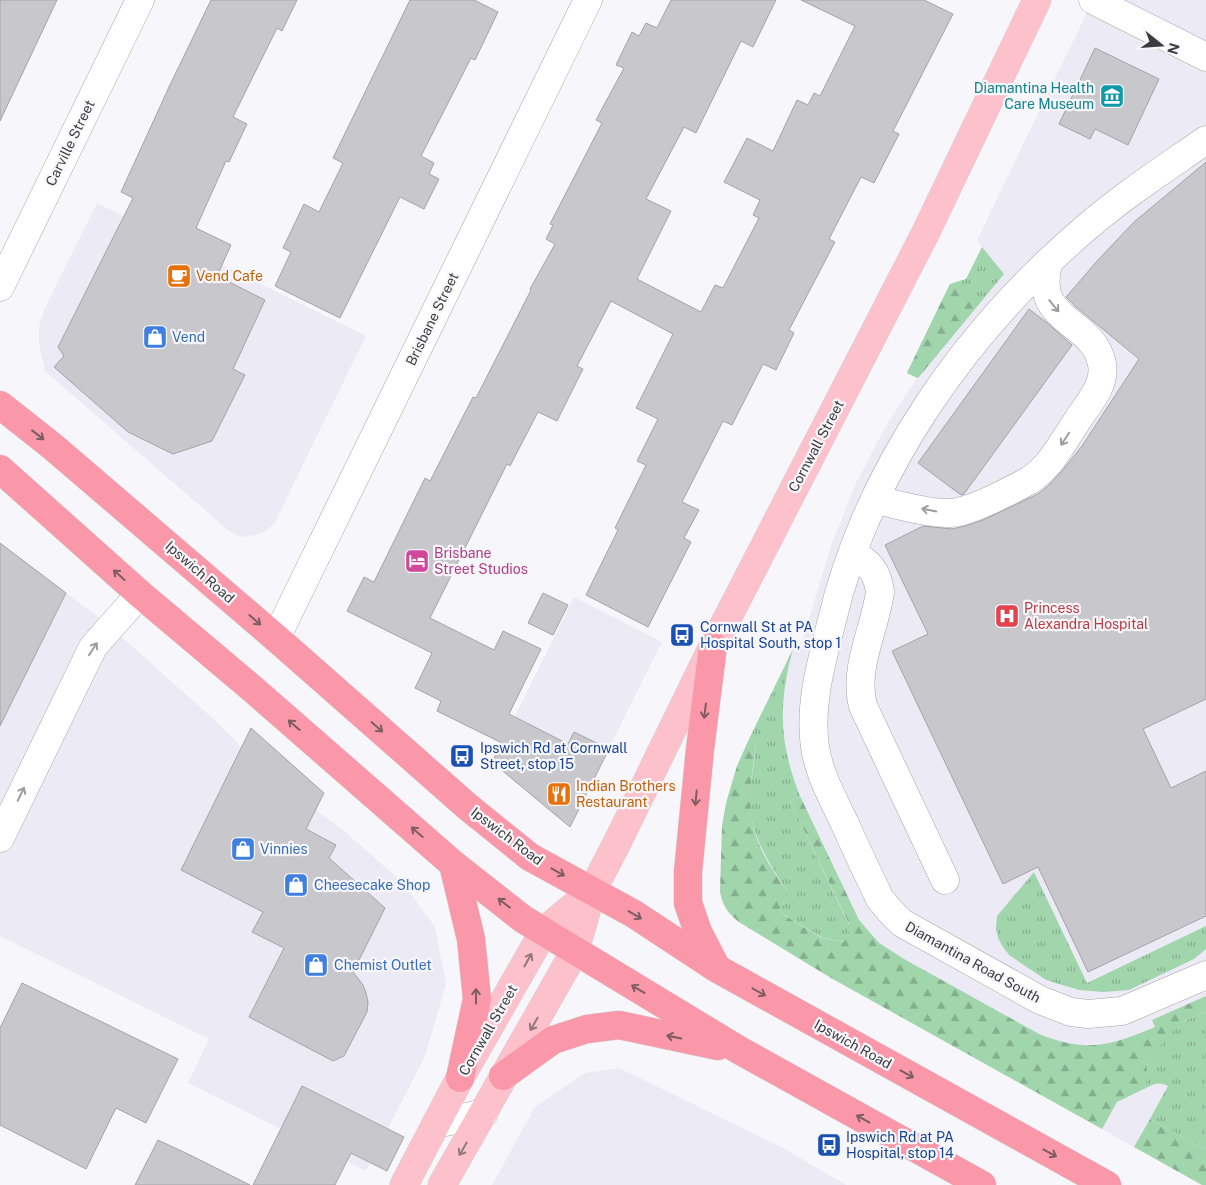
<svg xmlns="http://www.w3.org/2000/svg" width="1206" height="1185" font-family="'Public Sans',sans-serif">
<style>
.built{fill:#eceaf5}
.grass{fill:url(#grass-tufts)}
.forest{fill:url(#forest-firs)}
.building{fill:#c8c7cb;stroke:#a4a3a7}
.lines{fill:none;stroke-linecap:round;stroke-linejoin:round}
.minor-casing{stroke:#a6a5a9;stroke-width:29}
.major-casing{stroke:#d4d4d4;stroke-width:29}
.highway-casing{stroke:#d4d4d4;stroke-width:29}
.minor{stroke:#fff;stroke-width:28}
.major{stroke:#fcc1cb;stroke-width:28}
.highway{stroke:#fa98a9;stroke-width:28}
.oneway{stroke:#9e9d9e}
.oneway2{stroke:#7e5c63}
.oneway3{stroke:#92777d}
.labels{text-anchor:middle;stroke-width:4.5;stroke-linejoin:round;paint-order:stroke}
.culture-label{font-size:14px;fill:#0d838f;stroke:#f7f6fa;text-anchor:end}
.street-label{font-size:14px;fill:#3c3b3d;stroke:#f7f6fa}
.food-label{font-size:14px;fill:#c56008;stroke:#f7f6fa;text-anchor:start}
.shop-label{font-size:14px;fill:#366cbe;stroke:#f7f6fa;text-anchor:start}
.hotel-label{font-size:14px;fill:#b23c85;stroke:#f7f6fa;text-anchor:start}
.health-label{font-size:14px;fill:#be3a42;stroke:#f7f6fa;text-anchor:start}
.transit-label{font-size:14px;fill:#164399;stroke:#f7f6fa;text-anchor:start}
</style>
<defs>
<pattern id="grass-tufts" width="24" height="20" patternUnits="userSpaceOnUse" patternTransform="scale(1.25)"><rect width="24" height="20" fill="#a1d6ad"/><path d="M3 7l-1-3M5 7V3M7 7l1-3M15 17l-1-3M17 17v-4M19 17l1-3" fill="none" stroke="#84af8e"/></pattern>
<pattern id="forest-firs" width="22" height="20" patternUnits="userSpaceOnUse" patternTransform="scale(1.25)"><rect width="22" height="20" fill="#a1d6ad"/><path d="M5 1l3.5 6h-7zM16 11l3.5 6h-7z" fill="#84af8e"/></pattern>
</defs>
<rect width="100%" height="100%" fill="#f7f6fa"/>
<!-- built -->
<path class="built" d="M1093,0h113v1185h-4l-371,-207 -92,-56 -10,-8 -7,-11 -2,-11 2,-66 9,-41 6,-19 56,-117 6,2 33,-108 25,-62 30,-57 30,-46 -10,-5 43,-89 16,-5 16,-32 -5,-7z
M97,203l269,133 -92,188 -10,8 -10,3 -13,2 -12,-6 -184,-160 -6,-27v-17l5,-17z
M0,543l107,81 112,100 23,24 74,62 27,20 59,52 33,45 11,57 -21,72 -59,115 -178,-88 21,-44 -209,-103z
M574,597l88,45 -92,185 -78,-65z
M619,1068l166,81 61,36h-354l43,-78 50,-34z"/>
<!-- grass -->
<path class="grass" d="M982,247l22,27 -86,104 -11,-5 43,-89 16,-5z
M793,649c-15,55 -14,94 7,147l-10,5 59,124v9l-4,8 -22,-4 -44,-26 9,-19c-18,-29 -38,-57 -38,-92 0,-18 4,-37 6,-55l-2,-4 -5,-3z
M1034,872l53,111 119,-57v23l-12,10 -65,31 -25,2 -25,-2 -33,-10 -37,-25 -6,-8 -5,-9 -2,-10 1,-12z
M1206,1012v138l-56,-31 18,-33c-9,-5 -14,-2 -22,2 0,-7 -1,-16 2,-24 4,-13 24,-35 36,-43 6,-4 15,-6 22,-9z"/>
<!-- forest -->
<path class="forest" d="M950,284l26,23 -58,71 -11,-5z
M749,739l5,3 2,4c-5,31 -10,63 1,93 7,20 20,37 31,54l-9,19 43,26 22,4 5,-8v-10l-59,-123 10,-5 59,124 20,23 25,16 135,75c47,19 71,12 116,-7l-3,-7 54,-24v16l-21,8 -19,18 -14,19 -5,8 -1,23 -29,14 -15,27 -271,-151 -92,-56c-11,-9 -16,-16 -19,-30l2,-66 4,-23 11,-37z
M1150,1119l56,31v35h-4l-68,-38z"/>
<!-- building -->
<path class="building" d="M0,0h57l-57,121z
M211,0h86l-15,31 -5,-3 -44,89 14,7 -18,38 -3,-1 -30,67 35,17 -14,31 48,24 -32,69 12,6 -33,66 -39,13 -45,-22 -74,-65 10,-11 -6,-9 75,-149 -12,-6 48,-105z
M410,0h64l24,12 -23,48 -4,-2 -50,98 13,7 -5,11 10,5 -15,30 -24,-12 -60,121 -65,-32 16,-34 -8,-4 21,-44 15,8 24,-49 -10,-5z
M671,0h105l-23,47 -12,-6 -45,92 -12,-6 -38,72 25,12 -34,68 64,33 14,-27 8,3 36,-70 -6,-3 7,-15 -36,-18 23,-44 26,13 24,-51 11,5 6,-12 6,3 35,-70 -54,-26h123l29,14 -60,117 6,3 -25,49 -13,-6 -32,62 6,3 -46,88 5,3 -18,37 -13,-6 -31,61 -9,-4 -41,81 17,8 -15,28 7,4 -43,85 -62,-32 32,-65 -3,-2 31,-63 -9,-4 21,-42 -22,-11 37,-74 -62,-33 -34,65 6,3 -26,52 -19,-9 -28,54 -3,-2 -77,154 64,32 9,-19 38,18 -32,65 59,30 6,-12 35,17 -39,78 -78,-65 10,-19 -65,-32 4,-10 -26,-13 17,-35 -85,-42 17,-34 10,5 51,-104 5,3 43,-84 3,1 55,-108 -1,-1 25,-45 -9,-5 7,-14 -3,-1 52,-101 -6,-3 28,-52 -8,-3 16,-33 7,4 7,-13 11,5z
M1095,48l64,31 -31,66 -33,-16 -5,10 -31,-15z
M1206,162v537l-63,30 28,59 35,-17v145l-118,56 -50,-105 -35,17 -111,-233 36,-17 -43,-89 38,-19 29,3 13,-3 18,-6 55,-26 10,-8 14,-15 20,-25 57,-87 -63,-52 -10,-10 32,-37 36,-38z
M1029,309l17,13 26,23 -108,149 -3,1 -43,-32z
M0,543l66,50 -66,133z
M543,593l25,12 -15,30 -25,-12z
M251,728l73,65 -18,36 30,16 -7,13 56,50 -32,64 10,13 3,8 2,9 -1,10 -23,44 -11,5 -84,-44 35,-69 -32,-16 11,-20 -82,-42z
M22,983l156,76 -32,64 -30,-15 -30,61 -86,-44v-97z
M302,1086l102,51 -17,34 -36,-18 -16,32h-82z
M158,1140l34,16 58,29h-115z"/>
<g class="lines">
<defs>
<path id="minor" d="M1093,0l113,57
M1206,140c-40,28 -82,55 -119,87 -120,102 -220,242 -256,397 -10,40 -22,81 -16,123 4,27 18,52 30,77 11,25 23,50 35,75l11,13 11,11 138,77 31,12 17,2 34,-3 84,-36
M0,287l140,-287
M875,500c22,4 53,14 75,13 15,-1 29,-8 43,-14 12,-6 25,-12 37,-19 21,-14 33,-38 47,-59 11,-17 29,-36 25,-57 -8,-45 -72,-41 -53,-103
M852,554c17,7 26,20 28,38 -5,37 -27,76 -17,114l82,174
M276,638l312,-638
M0,838l93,-191 47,-53
M436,1124l48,-11"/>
<path id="major" d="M404,1185l56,-107 84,-147 48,-40
M442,1185l133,-234 17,-60 26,-50 95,-195 212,-412 112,-234"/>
<path id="highway" d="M0,405l52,41 224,192 192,169 62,50 104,57 82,54 391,217
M0,469l140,125 115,97 198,173 70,55 216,131 243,135
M713,646l-13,103 -12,123v31l10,29 18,35
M453,864l18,75 6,60 -17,79
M503,1076l50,-36 34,-11 32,-4 99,21"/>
</defs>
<!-- minor casing -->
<use href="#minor" class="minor-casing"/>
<!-- major casing -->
<use href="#major" class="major-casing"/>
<!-- highway casing -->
<use href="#highway" class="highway-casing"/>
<!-- minor -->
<use href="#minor" class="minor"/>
<!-- major -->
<use href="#major" class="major"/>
<!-- highway -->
<use href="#highway" class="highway"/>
</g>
<!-- one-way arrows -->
<defs><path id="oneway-shaft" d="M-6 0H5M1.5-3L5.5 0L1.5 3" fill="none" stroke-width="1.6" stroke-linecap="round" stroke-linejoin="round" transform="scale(1.25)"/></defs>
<g class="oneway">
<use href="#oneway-shaft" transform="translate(1054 306) rotate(51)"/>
<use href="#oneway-shaft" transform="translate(1065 439) rotate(123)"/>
<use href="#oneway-shaft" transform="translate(929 510) rotate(-169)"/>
<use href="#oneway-shaft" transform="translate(93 649) rotate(-57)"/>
<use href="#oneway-shaft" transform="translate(21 794) rotate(-64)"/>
</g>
<g class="oneway2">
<use href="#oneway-shaft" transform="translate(38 435) rotate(38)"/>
<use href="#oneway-shaft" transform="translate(119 575) rotate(-138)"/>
<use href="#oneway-shaft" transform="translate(255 620) rotate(41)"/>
<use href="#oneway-shaft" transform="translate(705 711) rotate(97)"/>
<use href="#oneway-shaft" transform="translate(294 725) rotate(-139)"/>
<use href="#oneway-shaft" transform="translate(377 727) rotate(41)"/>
<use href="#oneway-shaft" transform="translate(696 798) rotate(95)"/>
<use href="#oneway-shaft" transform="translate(417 832) rotate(-139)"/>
<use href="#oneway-shaft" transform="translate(558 872) rotate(29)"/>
<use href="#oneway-shaft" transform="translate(504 903) rotate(-142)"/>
<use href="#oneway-shaft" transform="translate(635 915) rotate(31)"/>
<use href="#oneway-shaft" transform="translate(638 989) rotate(-149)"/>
<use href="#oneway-shaft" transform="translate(759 992) rotate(29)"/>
<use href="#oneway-shaft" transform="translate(476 996) rotate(-90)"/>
<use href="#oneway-shaft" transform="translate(674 1037) rotate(-168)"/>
<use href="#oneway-shaft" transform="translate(907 1074) rotate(29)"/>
<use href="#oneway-shaft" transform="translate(863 1119) rotate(-151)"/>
<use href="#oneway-shaft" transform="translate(1050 1153) rotate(29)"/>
</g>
<g class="oneway3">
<use href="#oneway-shaft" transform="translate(528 960) rotate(-61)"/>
<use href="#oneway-shaft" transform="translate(534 1024) rotate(120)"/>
<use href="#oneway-shaft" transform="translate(463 1149) rotate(120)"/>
</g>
<!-- icons -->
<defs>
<symbol id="museum-square" viewBox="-11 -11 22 22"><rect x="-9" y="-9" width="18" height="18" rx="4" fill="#0f9aa8" stroke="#f7f6fa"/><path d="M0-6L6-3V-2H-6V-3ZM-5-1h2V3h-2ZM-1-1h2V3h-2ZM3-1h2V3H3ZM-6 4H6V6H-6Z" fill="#fff"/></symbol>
<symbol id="cafe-square" viewBox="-11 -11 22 22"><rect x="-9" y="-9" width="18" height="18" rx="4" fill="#e8710a" stroke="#f7f6fa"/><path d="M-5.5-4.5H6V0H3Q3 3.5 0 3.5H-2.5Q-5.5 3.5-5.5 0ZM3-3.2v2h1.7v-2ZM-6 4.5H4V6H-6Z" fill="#fff"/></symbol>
<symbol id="shop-square" viewBox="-11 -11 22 22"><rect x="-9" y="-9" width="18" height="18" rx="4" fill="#3f7fe0" stroke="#f7f6fa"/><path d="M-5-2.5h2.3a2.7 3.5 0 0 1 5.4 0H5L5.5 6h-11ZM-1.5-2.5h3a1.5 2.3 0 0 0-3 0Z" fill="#fff"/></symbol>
<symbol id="hotel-square" viewBox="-11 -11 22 22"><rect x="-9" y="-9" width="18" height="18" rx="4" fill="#d1479c" stroke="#f7f6fa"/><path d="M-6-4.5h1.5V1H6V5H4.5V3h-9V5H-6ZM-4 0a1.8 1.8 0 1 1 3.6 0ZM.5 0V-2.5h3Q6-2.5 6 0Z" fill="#fff"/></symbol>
<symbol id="hospital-square" viewBox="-11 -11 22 22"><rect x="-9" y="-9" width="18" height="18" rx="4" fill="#e0444e" stroke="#f7f6fa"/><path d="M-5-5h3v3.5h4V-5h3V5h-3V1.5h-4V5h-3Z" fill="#fff"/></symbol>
<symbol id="bus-square" viewBox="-11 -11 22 22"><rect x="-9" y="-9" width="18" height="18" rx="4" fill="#1a4fb4" stroke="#f7f6fa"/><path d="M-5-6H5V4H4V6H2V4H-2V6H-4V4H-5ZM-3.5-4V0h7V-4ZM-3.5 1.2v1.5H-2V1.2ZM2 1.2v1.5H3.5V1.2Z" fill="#fff"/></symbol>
<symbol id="restaurant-square" viewBox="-11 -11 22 22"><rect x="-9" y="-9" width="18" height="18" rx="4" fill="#e8710a" stroke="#f7f6fa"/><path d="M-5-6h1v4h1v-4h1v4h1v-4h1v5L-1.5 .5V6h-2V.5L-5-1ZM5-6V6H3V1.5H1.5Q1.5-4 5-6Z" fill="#fff"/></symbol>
</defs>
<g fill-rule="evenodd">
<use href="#museum-square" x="1098" y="82" width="28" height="28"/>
<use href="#cafe-square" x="165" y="262" width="28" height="28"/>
<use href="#shop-square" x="141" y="323" width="28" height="28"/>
<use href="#hotel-square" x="403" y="547" width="28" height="28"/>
<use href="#hospital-square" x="993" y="602" width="28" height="28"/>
<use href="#bus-square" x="668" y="621" width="28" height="28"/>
<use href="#bus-square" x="448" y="742" width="28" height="28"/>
<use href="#restaurant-square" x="545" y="780" width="28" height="28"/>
<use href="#shop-square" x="229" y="835" width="28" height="28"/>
<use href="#shop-square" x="282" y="871" width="28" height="28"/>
<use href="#shop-square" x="302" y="951" width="28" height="28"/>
<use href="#bus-square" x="815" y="1131" width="28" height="28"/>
</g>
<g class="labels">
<!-- culture labels -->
<g class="culture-label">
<text x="1094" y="93">Diamantina Health<tspan x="1094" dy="16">Care Museum</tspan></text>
</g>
<!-- street labels -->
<g class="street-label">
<text transform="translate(70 143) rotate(-64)" y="5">Carville Street</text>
<text transform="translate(432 319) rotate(-64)" y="5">Brisbane Street</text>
<text transform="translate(816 446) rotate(-62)" y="5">Cornwall Street</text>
<text transform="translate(200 572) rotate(41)" y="5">Ipswich Road</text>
<text transform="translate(507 836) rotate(37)" y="5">Ipswich Road</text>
<text transform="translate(973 962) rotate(29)" y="5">Diamantina Road South</text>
<text transform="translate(488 1030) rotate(-60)" y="5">Cornwall Street</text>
<text transform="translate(853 1044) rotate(29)" y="5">Ipswich Road</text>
</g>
<!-- food labels -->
<g class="food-label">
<text x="196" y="281">Vend Cafe</text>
<text x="576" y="791">Indian Brothers<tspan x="576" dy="16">Restaurant</tspan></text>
</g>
<!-- shop labels -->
<g class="shop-label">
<text x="172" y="342">Vend</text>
<text x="260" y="854">Vinnies</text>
<text x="314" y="890">Cheesecake Shop</text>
<text x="334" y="970">Chemist Outlet</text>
</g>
<!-- hotel labels -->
<g class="hotel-label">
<text x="434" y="558">Brisbane<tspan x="434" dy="16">Street Studios</tspan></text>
</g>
<!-- health labels -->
<g class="health-label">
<text x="1024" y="613">Princess<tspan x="1024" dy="16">Alexandra Hospital</tspan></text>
</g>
<!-- transit labels -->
<g class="transit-label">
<text x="700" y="632">Cornwall St at PA<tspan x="700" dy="16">Hospital South, stop 1</tspan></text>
<text x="480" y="753">Ipswich Rd at Cornwall<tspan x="480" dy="16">Street, stop 15</tspan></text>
<text x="846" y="1142">Ipswich Rd at PA<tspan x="846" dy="16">Hospital, stop 14</tspan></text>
</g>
</g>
<!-- north arrow -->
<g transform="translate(1161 45) rotate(107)" stroke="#f7f6fa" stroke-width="4" paint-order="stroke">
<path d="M0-4L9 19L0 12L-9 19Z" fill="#3c3b3d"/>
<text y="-8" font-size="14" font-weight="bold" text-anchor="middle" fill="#3c3b3d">N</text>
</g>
</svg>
